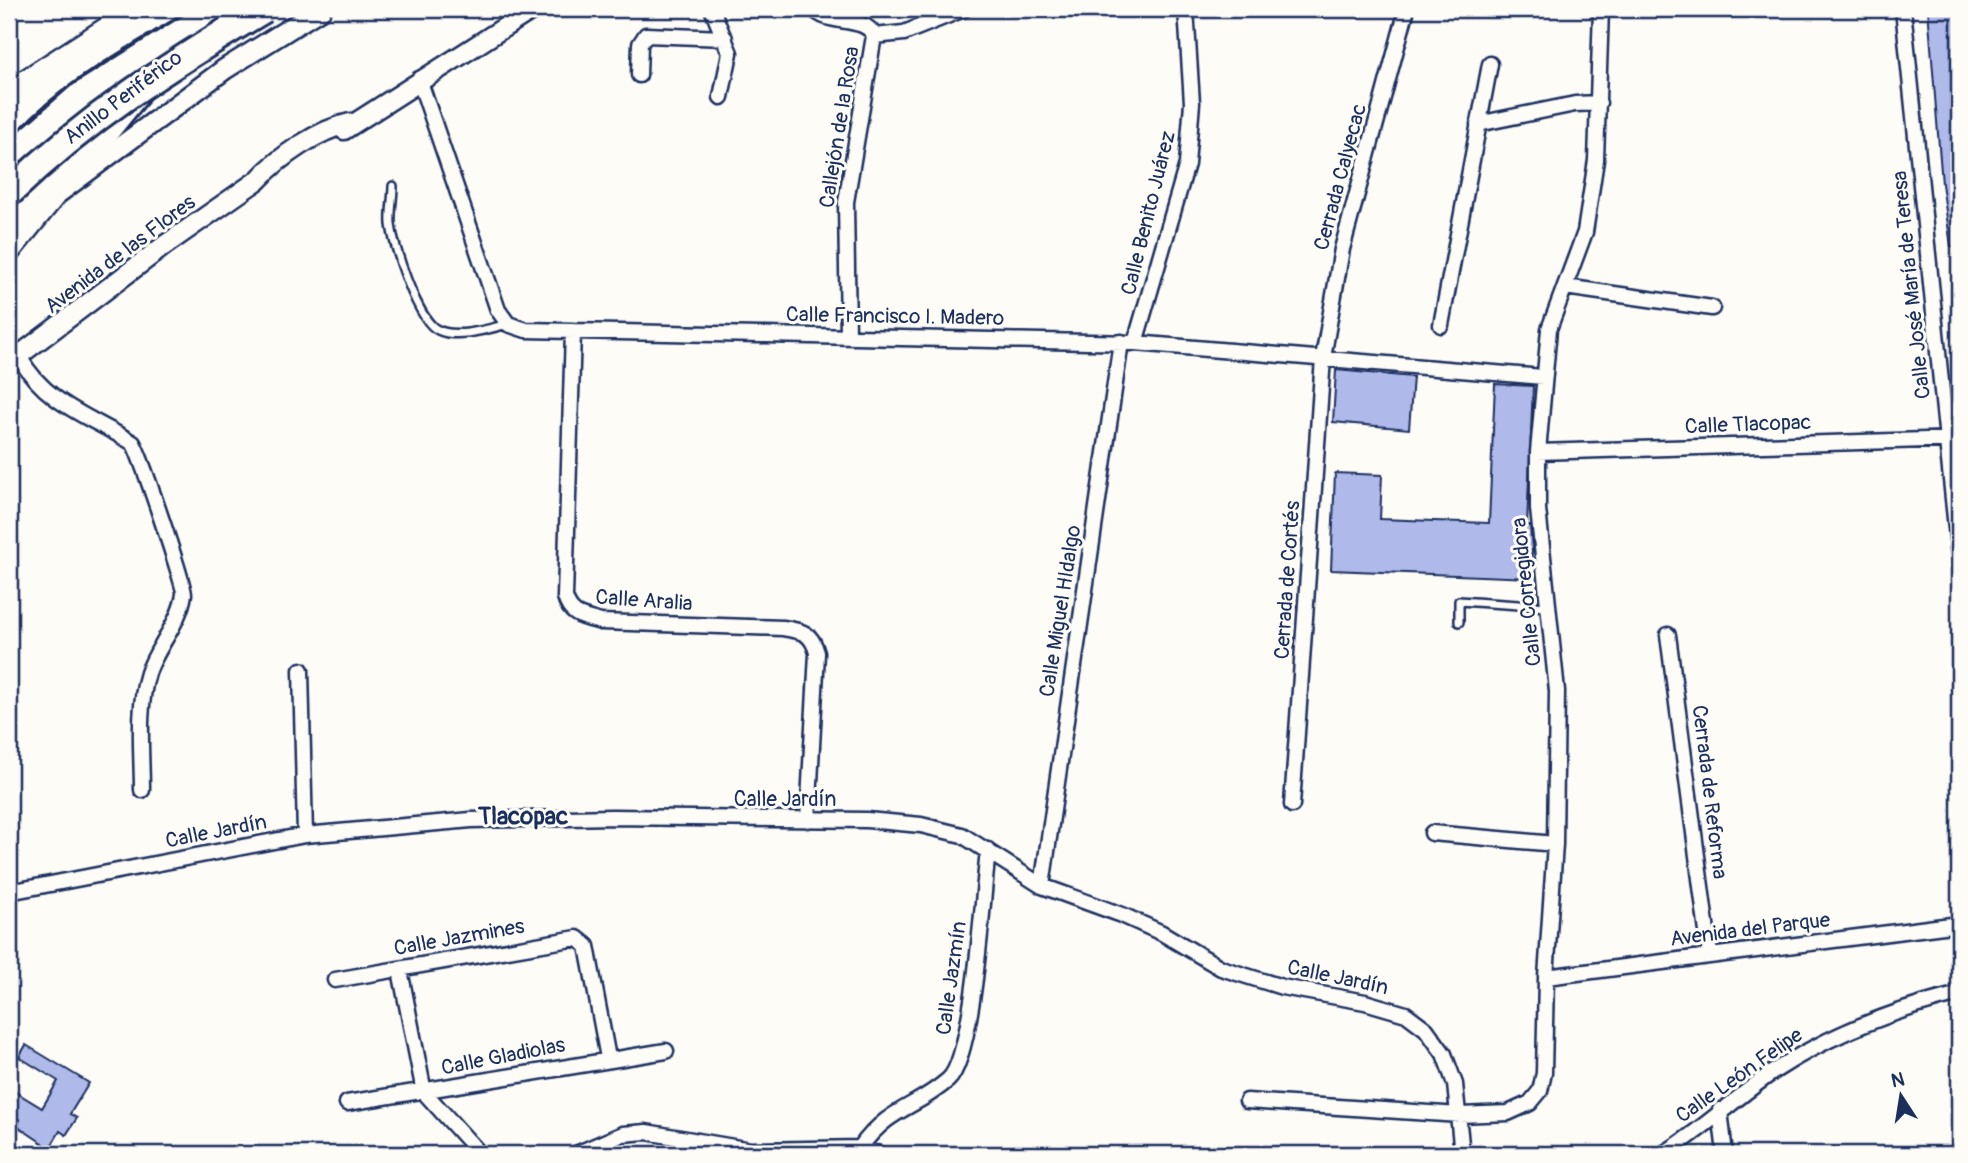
<svg xmlns="http://www.w3.org/2000/svg" width="1968" height="1163" font-family="Pangolin,sans-serif">
<style>
.building{fill:#afb9ea;stroke:#1b2f5e;stroke-width:2}
.lines{fill:none;stroke-linecap:round;stroke-linejoin:round}
.service-casing{stroke:#1b2f5e;stroke-width:12}
.minor-casing{stroke:#1b2f5e;stroke-width:19}
.tertiary-casing{stroke:#1b2f5e;stroke-width:23}
.secondary-casing{stroke:#1b2f5e;stroke-width:24}
.motorway-casing{stroke:#1b2f5e;stroke-width:32}
.service{stroke:#fdfcf7;stroke-width:7}
.minor{stroke:#fdfcf7;stroke-width:14}
.tertiary{stroke:#fdfcf7;stroke-width:18}
.secondary{stroke:#fdfcf7;stroke-width:19}
.motorway{stroke:#fdfcf7;stroke-width:26}
.motorway-bridge-casing{stroke:#1b2f5e;stroke-width:32;stroke-linecap:butt}
.motorway-bridge{stroke:#fdfcf7;stroke-width:26}
.labels{text-anchor:middle;stroke-width:6;stroke-linejoin:round;paint-order:stroke}
.street-label{font-size:21px;fill:#1b2f5e;stroke:#fdfcf7}
.quarter-label{font-size:24px;font-weight:bold;fill:#1b2f5e;stroke:#fdfcf7}
</style>
<rect width="100%" height="100%" fill="#fdfcf7"/>
<filter id="ink" filterUnits="userSpaceOnUse"><feTurbulence type="fractalNoise" baseFrequency=".0143" numOctaves="2"/><feDisplacementMap in="SourceGraphic" scale="14" xChannelSelector="R" yChannelSelector="G"/><feConvolveMatrix kernelMatrix="1 2 1 2 8 2 1 2 1" color-interpolation-filters="sRGB"/></filter>
<g filter="url(#ink)">
<!-- building -->
<path class="building" d="M1928,9h31v237h-8l-9,-62z
M1336,370l77,7 -4,52 -76,-7z
M1495,384l38,2 -6,139h3l2,24 -1,29 -200,-8 4,-97 47,2 -2,44 109,4z
M26,1045l63,38 -19,31 7,4 -11,17 -6,-4 -10,17 -33,-22 3,-6 -11,-6v-26l33,20 16,-27 -39,-24z"/>
<g class="lines">
<defs>
<path id="service" d="M393,186c0,12 -3,25 -2,38 2,21 27,98 47,106 19,9 50,-1 70,-6
M1459,622v-21l89,6"/>
<path id="minor" d="M712,9l18,44 -9,44
M814,9c14,17 52,6 60,27l-28,166 2,133
M1903,9l56,549
M874,36l30,-3 60,-24
M639,75l1,-31 6,-9 79,3
M419,79l79,231 10,14 18,6 609,13 408,34
M1478,124l97,-20 24,-1
M1565,287l147,21
M1441,325l49,-261
M573,331l-8,266c5,19 18,20 36,25l182,6c20,3 29,5 34,25l-9,167
M1135,343l52,-179 5,-61 -6,-94
M20,358c26,46 69,58 113,85 6,7 52,143 51,151 -4,29 -27,52 -36,79 -11,35 -6,81 -6,117
M1538,452l421,-13
M1668,635l42,320
M301,670l4,165
M1292,805l31,-447 19,-109 65,-240
M1432,833l123,11
M1042,886l79,-544
M9,892l296,-57 166,-15 141,-3 255,3 54,5 41,10 80,51 80,29 40,18 59,35 61,19 83,15 41,12 20,15 18,25 11,30 7,70
M400,970l24,122 56,62
M1546,977l413,-53
M335,980l242,-42 10,8 21,112
M1247,1101l213,14 48,-2 22,-10 10,-12 4,-18 2,-96 9,-133 2,-153 -19,-182v-57l11,-123 36,-97 11,-72 5,-151
M347,1103l319,-52
M1720,1110l5,44
M860,1148c29,-41 55,-39 88,-68 26,-22 35,-189 40,-230
M576,1154l47,-20 23,-2 105,18 109,-2 19,6
M1663,1154c40,-24 74,-58 113,-84 55,-36 119,-60 183,-76"/>
<path id="tertiary" d="M344,130l189,-121
M9,363l156,-118 93,-65c22,-24 60,-50 92,-57"/>
<path id="secondary" d="M9,90l126,-81
M9,253l48,-59 168,-125 96,-60"/>
<path id="motorway" d="M9,120c43,-47 101,-78 155,-111
M9,158l69,-60 141,-89
M9,225l43,-49 51,-42 31,-38"/>
</defs>
<!-- service casing -->
<use href="#service" class="service-casing"/>
<!-- minor casing -->
<use href="#minor" class="minor-casing"/>
<!-- tertiary casing -->
<use href="#tertiary" class="tertiary-casing"/>
<!-- secondary casing -->
<use href="#secondary" class="secondary-casing"/>
<!-- motorway casing -->
<use href="#motorway" class="motorway-casing"/>
<!-- service -->
<use href="#service" class="service"/>
<!-- minor -->
<use href="#minor" class="minor"/>
<!-- tertiary -->
<use href="#tertiary" class="tertiary"/>
<!-- secondary -->
<use href="#secondary" class="secondary"/>
<!-- motorway -->
<use href="#motorway" class="motorway"/>
<defs>
<path id="motorway-bridge" d="M9,193c81,-78 160,-127 255,-184"/>
</defs>
<!-- motorway-bridge casing -->
<use href="#motorway-bridge" class="motorway-bridge-casing"/>
<!-- motorway-bridge -->
<use href="#motorway-bridge" class="motorway-bridge"/>
</g>
</g>
<g class="labels">
<!-- street labels -->
<g class="street-label">
<text transform="translate(123 97) rotate(-37)" y="7">Anillo Periférico</text>
<text transform="translate(839 127) rotate(-81)" y="7">Callejón de la Rosa</text>
<text transform="translate(1340 177) rotate(-75)" y="7">Cerrada Calyecac</text>
<text transform="translate(1148 213) rotate(-76)" y="7">Calle Benito Juárez</text>
<text transform="translate(120 254) rotate(-37)" y="7">Avenida de las Flores</text>
<text transform="translate(1911 285) rotate(-96)" y="7">Calle José María de Teresa</text>
<text transform="translate(895 316) rotate(1)" y="7">Calle Francisco I. Madero</text>
<text transform="translate(1748 424) rotate(-2)" y="7">Calle Tlacopac</text>
<text transform="translate(1287 580) rotate(-86)" y="7">Cerrada de Cortés</text>
<text transform="translate(1526 592) rotate(-96)" y="7">Calle Corregidora</text>
<text transform="translate(644 600) rotate(4)" y="7">Calle Aralia</text>
<text transform="translate(1060 611) rotate(-81)" y="7">Calle Miguel HIdalgo</text>
<text transform="translate(1710 792) rotate(83)" y="7">Cerrada de Reforma</text>
<text x="785" y="806">Calle Jardín</text>
<text transform="translate(216 831) rotate(-11)" y="7">Calle Jardín</text>
<text transform="translate(1750 929) rotate(-7)" y="7">Avenida del Parque</text>
<text transform="translate(459 937) rotate(-10)" y="7">Calle Jazmines</text>
<text transform="translate(1338 977) rotate(12)" y="7">Calle Jardín</text>
<text transform="translate(951 978) rotate(-82)" y="7">Calle Jazmín</text>
<text transform="translate(503 1056) rotate(-11)" y="7">Calle Gladiolas</text>
<text transform="translate(1739 1075) rotate(-35)" y="7">Calle León Felipe</text>
</g>
<!-- quarter labels -->
<g class="quarter-label">
<text x="523" y="824">Tlacopac</text>
</g>
</g>
<!-- margin -->
<rect width="1968" height="1163" fill="none" stroke="#fdfcf7" stroke-width="35"/>
<rect x="18" y="18" width="1933" height="1128" fill="none" stroke="#1b2f5e" stroke-width="2.5" filter="url(#ink)"/>
<!-- north arrow -->
<g transform="translate(1901 1096) rotate(348)" stroke="#fdfcf7" stroke-width="5" paint-order="stroke">
<path d="M0-5L12 26L0 18L-12 26Z" fill="#1b2f5e"/>
<text y="-10" font-size="19" font-weight="bold" text-anchor="middle" fill="#1b2f5e">N</text>
</g>
</svg>
